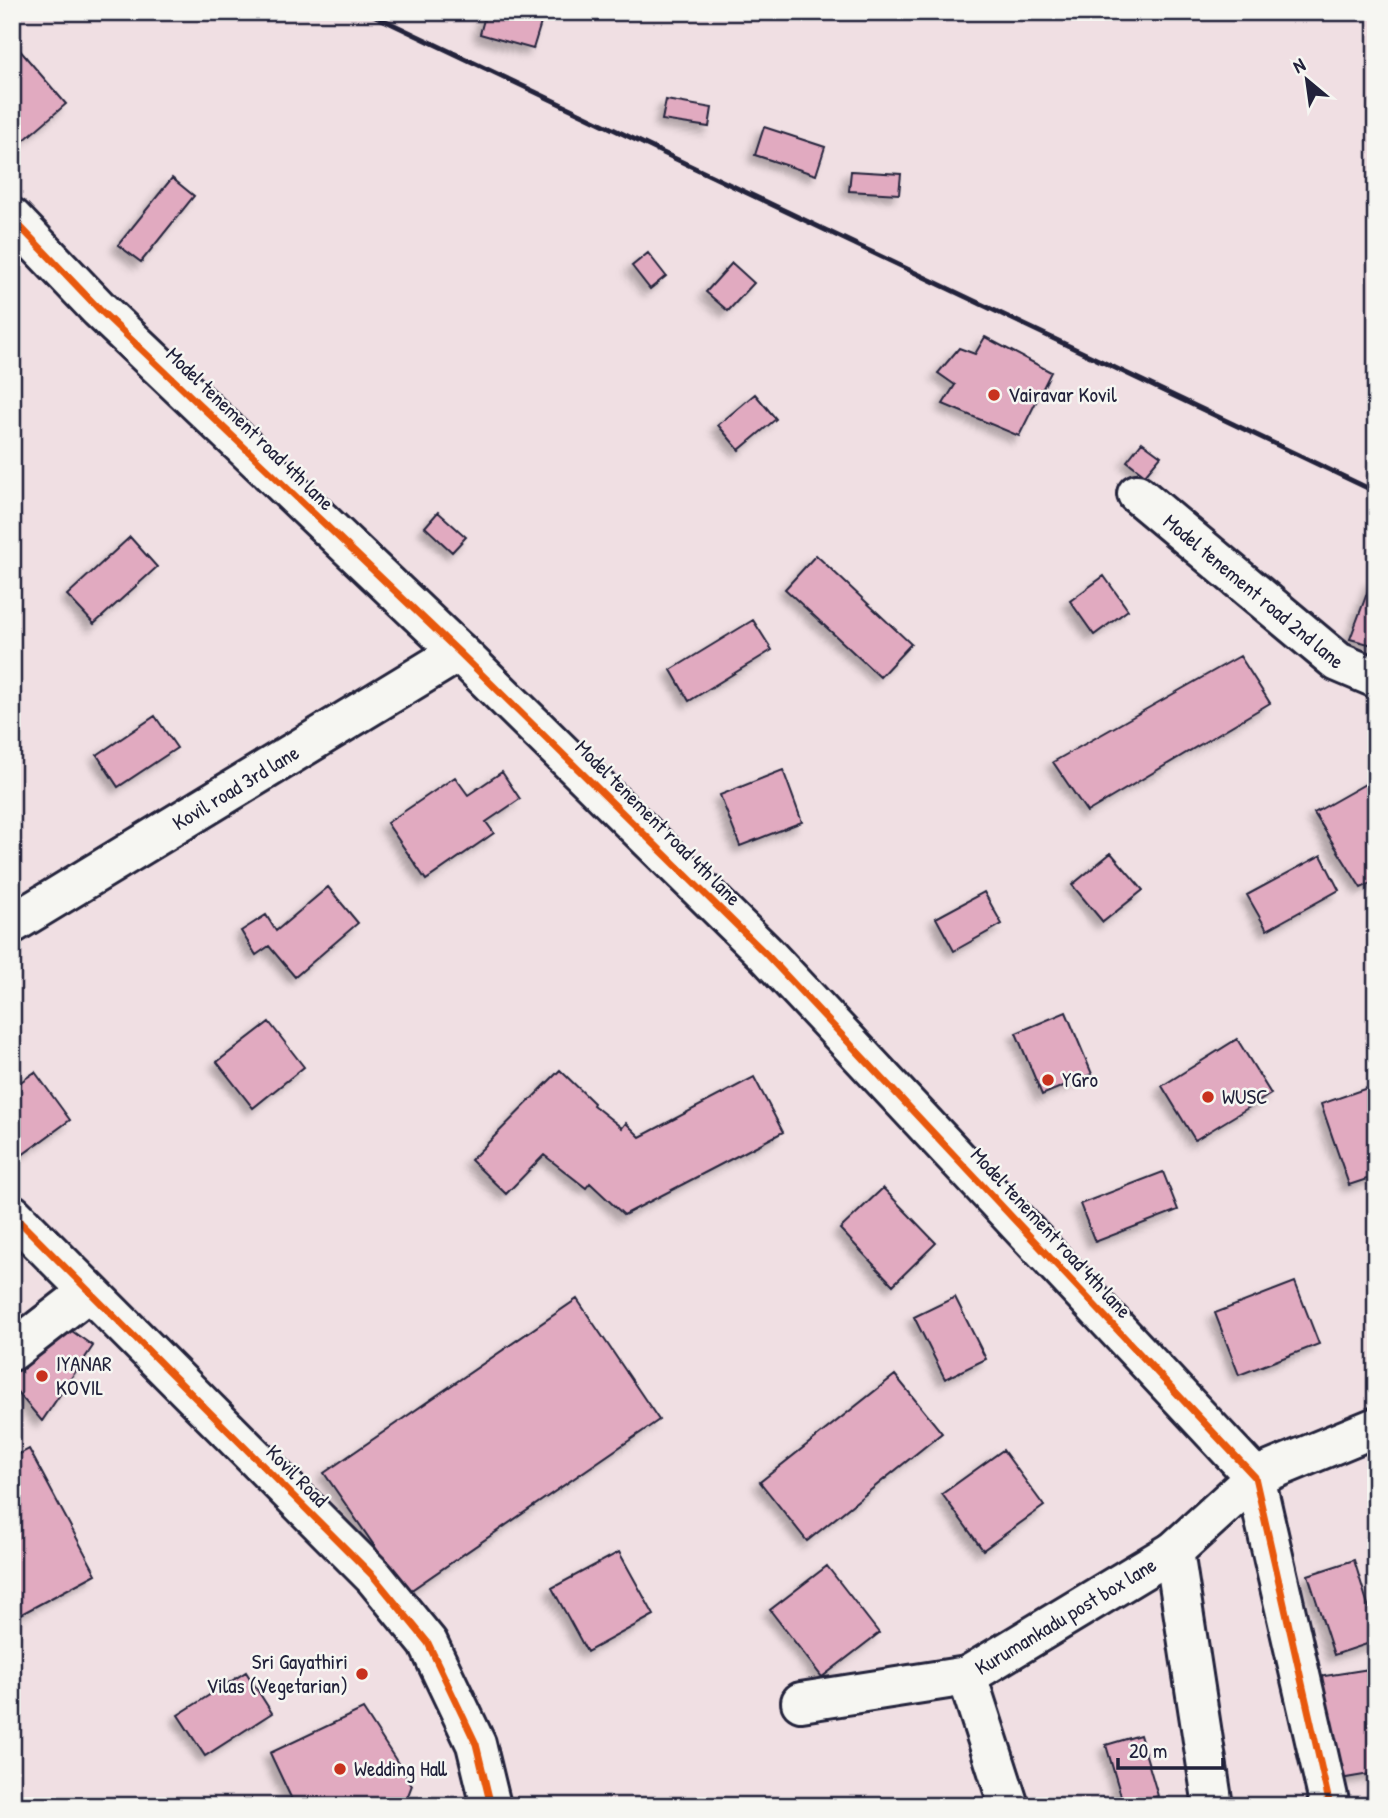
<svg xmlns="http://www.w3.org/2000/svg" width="1388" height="1818" font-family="'Patrick Hand',sans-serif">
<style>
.building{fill:#e1aac0;stroke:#22223b;stroke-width:2;filter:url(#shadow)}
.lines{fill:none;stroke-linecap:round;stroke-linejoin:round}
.minor-casing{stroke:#22223b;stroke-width:44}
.minor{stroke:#f6f6f2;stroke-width:38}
.rail{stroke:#22223b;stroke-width:5}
.cycleway-casing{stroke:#f6f6f2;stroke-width:11}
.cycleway{stroke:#e8590c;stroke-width:7}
.poi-dot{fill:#c8321e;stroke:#f6f6f2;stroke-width:2.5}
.labels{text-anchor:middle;stroke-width:5;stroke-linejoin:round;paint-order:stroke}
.poi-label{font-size:21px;fill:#22223b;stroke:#f6f6f2;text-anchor:start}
.street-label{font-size:21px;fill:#22223b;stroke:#f6f6f2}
</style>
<defs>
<filter id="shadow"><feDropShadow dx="-6" dy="6" stdDeviation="3.5" flood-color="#0004"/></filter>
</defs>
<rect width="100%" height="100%" fill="#f0dfe3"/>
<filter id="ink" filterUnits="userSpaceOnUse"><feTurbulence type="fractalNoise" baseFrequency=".0143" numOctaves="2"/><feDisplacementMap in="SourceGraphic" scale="14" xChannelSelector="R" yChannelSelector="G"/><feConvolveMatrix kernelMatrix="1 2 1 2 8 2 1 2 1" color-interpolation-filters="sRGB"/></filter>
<g filter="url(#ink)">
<!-- building -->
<path class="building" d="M486,12l58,1 -11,36 -53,-15z
M12,41l54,63 -51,44 -3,-3z
M666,100l46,8 -3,19 -47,-7z
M764,127l61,20 -9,28 -61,-20z
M851,171l50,3 -2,20 -50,-3z
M172,178l22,18 -53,66 -23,-17z
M648,253l18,23 -16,13 -18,-23z
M732,263l22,20 -26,28 -22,-19z
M985,337l66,35 -32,64 -76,-32 12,-19 -17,-12 21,-25 16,6z
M755,394l21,25 -37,31 -21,-25z
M1142,442l19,14 -16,19 -18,-14z
M438,512l28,25 -14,15 -27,-25z
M130,537l27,30 -63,57 -27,-29z
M816,555l95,89 -31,33 -95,-88z
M1104,576l24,34 -34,25 -24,-34z
M1372,580l4,1v65l-26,-7z
M753,620l19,30 -83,51 -18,-31z
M1240,656l30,47 -183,109 -34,-50z
M155,716l22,32 -59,39 -21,-32z
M783,770l19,52 -62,24 -20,-51z
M502,772l18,27 -34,23 8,11 -68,47 -39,-57 68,-46 13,18z
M1376,778v103l-15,7 -47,-75z
M1111,853l32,37 -40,32 -31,-37z
M1321,855l18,35 -72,40 -20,-35z
M328,887l30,36 -63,54 -26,-31 -13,9 -15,-24 25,-16 10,16z
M984,892l18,32 -48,27 -18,-33z
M1066,1012l26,62 -50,21 -26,-62z
M269,1022l35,45 -51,41 -36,-46z
M1237,1039l34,55 -76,46 -33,-54z
M560,1070l34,33 -1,2 29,23 4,-5 14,14 114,-60 29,55 -159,83 -34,-32 -4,5 -42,-33 -38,39 -35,-34z
M35,1072l35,48 -48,35 -10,-14v-53z
M1376,1085v91l-27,9 -28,-81z
M1163,1172l15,38 -83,32 -15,-38z
M883,1188l53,55 -43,42 -53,-56z
M1295,1282l24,62 -80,31 -24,-62z
M955,1297l31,62 -41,20 -31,-62z
M577,1299l82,121 -252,173 -83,-120z
M62,1324l31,22 -51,75 -30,-35v-20z
M895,1375l47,58 -135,108 -47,-59z
M29,1449l67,125 -84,45v-161z
M1003,1450l41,56 -61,44 -41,-56z
M619,1552l35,63 -67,37 -35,-64z
M1354,1560l22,71v10l-42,14 -26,-80z
M827,1566l52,67 -57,44 -52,-67z
M1376,1668v105l-42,7 -16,-103z
M246,1672l26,41 -67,43 -27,-41z
M363,1709l49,76 -8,21h-109l-25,-53z
M1140,1735l18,61 -34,10 -18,-61z"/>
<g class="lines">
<defs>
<g id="minor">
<path d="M12,218l87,91 360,343 307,302 489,523 75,329"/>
<path id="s1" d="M1137,494l201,168 38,16"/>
<path id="s2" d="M12,924l447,-272"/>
<path d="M12,1214l362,363 54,66 48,101 15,62"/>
<path d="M12,1351l76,-59"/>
<path d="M801,1702l166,-26"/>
<path id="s3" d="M1009,1806l-42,-130 207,-125"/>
<path d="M1213,1806l-39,-255 81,-74 121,-50"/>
</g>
</defs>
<!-- minor casing -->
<use href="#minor" class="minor-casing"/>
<!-- minor -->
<use href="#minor" class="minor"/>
<!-- rail -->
<path class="rail" d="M367,12l1009,480"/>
<defs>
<path id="cycleway" d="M12,218l87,91 360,343 307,302 489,523 75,329
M12,1214l362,363 54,66 48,101 15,62"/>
</defs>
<!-- cycleway casing -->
<use href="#cycleway" class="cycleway-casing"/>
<!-- cycleway -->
<use href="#cycleway" class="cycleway"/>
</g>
</g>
<!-- markers -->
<g class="poi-dot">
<circle cx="994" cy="395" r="7"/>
<circle cx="1048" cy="1080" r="7"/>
<circle cx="1208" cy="1097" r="7"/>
<circle cx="42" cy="1376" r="7"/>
<circle cx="362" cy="1674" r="7"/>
<circle cx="340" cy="1769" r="7"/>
</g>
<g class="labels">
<!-- poi labels -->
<g class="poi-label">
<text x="1008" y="402">Vairavar Kovil</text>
<text x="1062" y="1087">YGro</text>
<text x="1222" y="1104">WUSC</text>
<text x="56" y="1371">IYANAR<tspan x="56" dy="24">KOVIL</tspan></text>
<text x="348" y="1669" text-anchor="end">Sri Gayathiri<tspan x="348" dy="24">Vilas (Vegetarian)</tspan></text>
<text x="354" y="1776">Wedding Hall</text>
</g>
<!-- street labels -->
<g class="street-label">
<text transform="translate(250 429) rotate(44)" y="7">Model tenement road 4th lane</text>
<text dy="7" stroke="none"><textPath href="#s1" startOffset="152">Model tenement road 2nd lane</textPath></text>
<text dy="7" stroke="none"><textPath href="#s2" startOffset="262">Kovil road 3rd lane</textPath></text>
<text transform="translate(658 823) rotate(45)" y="7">Model tenement road 4th lane</text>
<text transform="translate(1051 1233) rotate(47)" y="7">Model tenement road 4th lane</text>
<text transform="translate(297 1476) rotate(45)" y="7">Kovil Road</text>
<text dy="7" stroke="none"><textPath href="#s3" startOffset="252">Kurumankadu post box lane</textPath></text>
</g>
</g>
<!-- margin -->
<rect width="1388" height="1818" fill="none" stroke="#f6f6f2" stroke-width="42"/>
<rect x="21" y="21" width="1346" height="1776" fill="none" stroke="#22223b" stroke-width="2.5" filter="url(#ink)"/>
<!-- north arrow -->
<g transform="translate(1307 80) rotate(331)" stroke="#f6f6f2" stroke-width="5" paint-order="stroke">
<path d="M0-5L12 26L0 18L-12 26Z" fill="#22223b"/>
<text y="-10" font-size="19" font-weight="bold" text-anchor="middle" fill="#22223b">N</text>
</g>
<!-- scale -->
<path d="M1118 1758v10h105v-10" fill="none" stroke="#22223b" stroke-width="3.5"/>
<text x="1129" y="1758" font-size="21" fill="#22223b" stroke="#f6f6f2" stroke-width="5" paint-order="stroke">20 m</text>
</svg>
